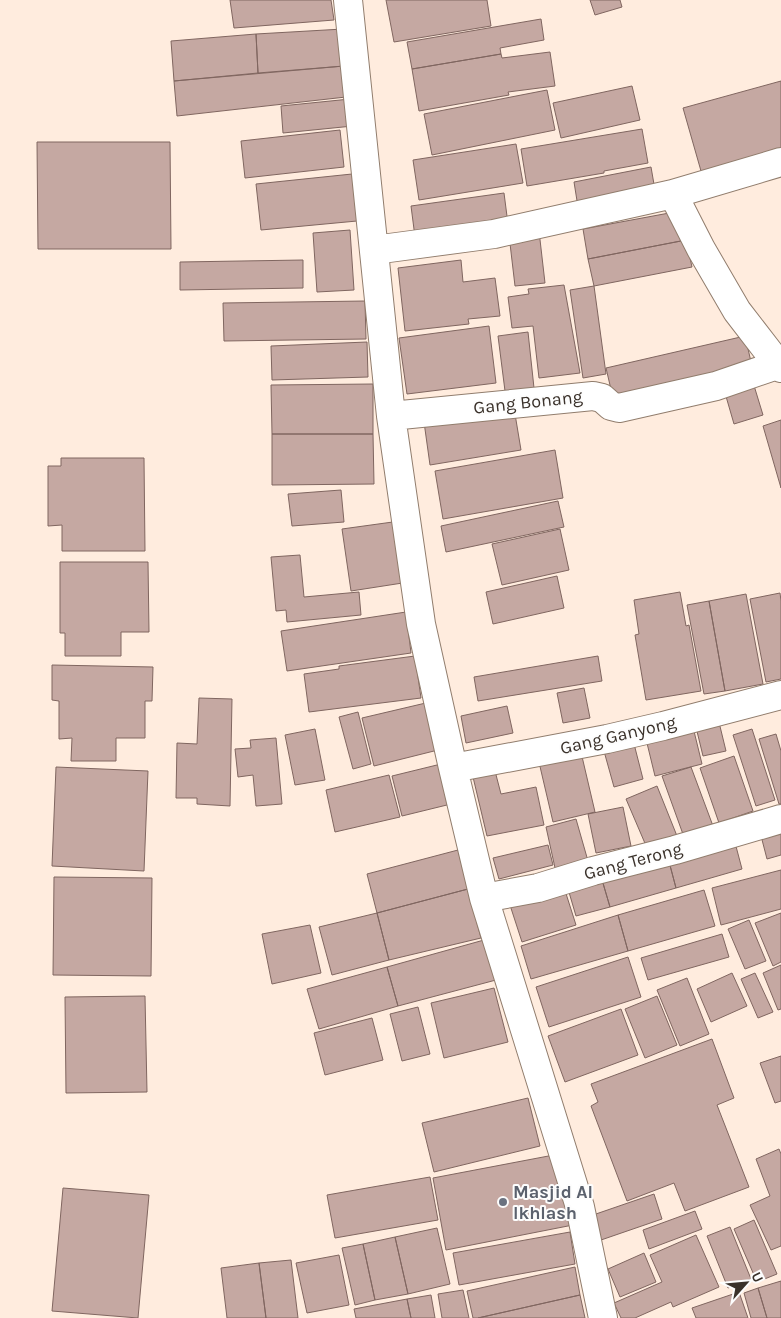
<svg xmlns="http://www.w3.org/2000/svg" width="781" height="1318" font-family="Karla,sans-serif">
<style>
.building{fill:#c5a8a2;stroke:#806660}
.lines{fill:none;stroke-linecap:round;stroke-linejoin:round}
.minor-casing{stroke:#917d6d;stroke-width:30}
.minor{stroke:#fff;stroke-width:28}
.worship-dot{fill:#6b7280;stroke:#fdfdfd;stroke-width:2}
.labels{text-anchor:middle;stroke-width:4;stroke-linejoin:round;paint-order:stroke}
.street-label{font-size:18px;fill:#3a312a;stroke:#fdfdfd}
.worship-label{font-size:18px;font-weight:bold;fill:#5b616d;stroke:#fdfdfd;text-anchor:start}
</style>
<rect width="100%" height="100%" fill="#ffecde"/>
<!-- building -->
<path class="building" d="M230,0h101l3,20 -100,8z
M386,0h101l4,26 -97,16z
M590,0h30l2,7 -27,8z
M541,19l3,21 -44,8 1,6 -89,15 -5,-27z
M343,29l1,37 -86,7 -2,-39z
M256,34l2,39 -84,8 -3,-40z
M550,52l5,34 -47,6 1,3 -90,16 -7,-42 89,-15 1,4z
M344,66l2,31 -169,19 -3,-35z
M781,81v74l-78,23 -20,-70z
M632,86l8,34 -79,18 -8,-35z
M547,90l8,40 -123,25 -8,-41z
M350,99l3,27 -70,7 -2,-27z
M642,129l6,34 -44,8v2l-77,13 -6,-37z
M340,130l4,37 -99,11 -4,-37z
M37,142h133l1,107h-133z
M516,144l7,39 -104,17 -6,-40z
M651,167l4,23 -77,17 -4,-25z
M352,174l5,47 -96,9 -5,-46z
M504,193l4,31 -93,13 -4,-31z
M680,211l6,29 -98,19 -5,-30z
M350,230l4,60 -37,2 -4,-59z
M539,231l6,52 -30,3 -6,-51z
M686,240l6,27 -98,19 -6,-27z
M303,260v28l-123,2v-28z
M461,260l2,22 32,-4 5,38 -32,3 1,5 -64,7 -7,-63z
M564,285l16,88 -41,5 -6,-52 -21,2 -4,-31 21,-3 -1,-5z
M594,286l12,88 -23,4 -13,-88z
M365,301l1,38 -142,2 -1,-38z
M489,326l7,57 -89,11 -8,-56z
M528,332l6,56 -29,3 -7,-55z
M745,336l7,30 -139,32 -7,-30z
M367,342l1,35 -96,3 -1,-34z
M752,379l11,36 -29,9 -11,-38z
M373,384v50h-101l-1,-49z
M514,408l7,42 -91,15 -6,-43z
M781,420v68l-18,-62z
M272,434h101l1,50 -102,1z
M555,450l8,48 -120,21 -8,-48z
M61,458h83l1,93h-83v-26l-14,1v-60h13z
M341,490l3,32 -52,4 -4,-32z
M558,501l6,26 -118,25 -5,-26z
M400,521l9,61 -58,9 -9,-62z
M560,529l9,41 -67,15 -10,-41z
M300,555l4,42 55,-5 2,23 -74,7 -1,-12 -10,1 -5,-54z
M60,562h88l1,70h-28v24h-56v-23h-5z
M557,576l7,32 -71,16 -7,-32z
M680,592l6,34 3,-1 12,66 -55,9 -11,-65 4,-1 -5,-34z
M780,593l1,8v78l-15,3 -16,-83z
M746,594l17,90 -38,7 -16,-90z
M709,601l16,90 -21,3 -17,-89z
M406,612l5,41 -124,18 -6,-40z
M415,656l6,42 -112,14 -5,-38 35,-5v-3z
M598,656l4,25 -124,20 -4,-24z
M52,665l101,2 -1,34h-7v37h-29v23h-45l1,-23 -13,1v-38l-7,-1z
M584,688l6,30 -27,5 -6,-30z
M199,698l33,1 -2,107 -33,-2v-6h-21l1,-55 20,1z
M430,702l12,47 -68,17 -12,-48z
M507,706l6,27 -47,10 -5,-27z
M358,712l13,52 -18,5 -14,-52z
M717,714l9,37 -23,5 -9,-37z
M692,723l10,41 -47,12 -10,-41z
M315,729l10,51 -30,5 -10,-50z
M752,729l23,71 -19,6 -23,-71z
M776,734l5,17v53h-2l-20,-65z
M632,736l11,43 -29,8 -12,-43z
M276,738l6,66 -26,2 -3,-31 -15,2 -3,-28 16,-1 -1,-8z
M580,748l15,64 -42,10 -15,-64z
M734,756l19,55 -34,12 -19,-55z
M441,764l10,40 -49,12 -10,-40z
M56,767l92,4 -4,100 -92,-5z
M691,767l22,59 -29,11 -22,-61z
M495,771l6,23 35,-7 8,38 -57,11 -14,-59z
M389,775l11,42 -65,15 -9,-42z
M657,786l20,50 -30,12 -21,-49z
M623,807l8,39 -35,7 -8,-39z
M576,819l14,49 -33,9 -11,-50z
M781,826v29l-14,4 -7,-27z
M733,835l9,34 -66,19 -9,-34z
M548,845l5,20 -54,14 -6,-21z
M458,850l10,39 -91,24 -10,-39z
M667,854l9,34 -66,19 -10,-34z
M781,870v39l-60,16 -9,-37z
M600,873l10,34 -34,9 -10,-34z
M54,877l98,1 -1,98 -98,-1z
M562,881l14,44 -54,17 -14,-43z
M468,889l13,49 -92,22 -12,-47z
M704,890l11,36 -87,25 -10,-36z
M377,913l12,47 -57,15 -13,-48z
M781,913v49l-8,4 -18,-43z
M618,915l10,36 -97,28 -10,-33z
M749,920l17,41 -21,8 -17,-40z
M310,925l11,48 -49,11 -10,-50z
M722,934l7,23 -81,23 -7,-22z
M484,940l12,40 -98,26 -11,-39z
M628,957l13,40 -92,30 -13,-40z
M781,965v44l-3,1 -15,-37z
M387,967l11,39 -79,23 -12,-40z
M732,973l15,33 -36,16 -14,-33z
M755,973l18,39 -15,6 -17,-39z
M687,978l22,56 -29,12 -23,-56z
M494,988l14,54 -64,16 -13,-55z
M145,996l2,96 -81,1 -1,-96z
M657,996l20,49 -32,13 -20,-49z
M418,1007l12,47 -28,7 -12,-47z
M621,1009l17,46 -73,27 -17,-46z
M372,1018l11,42 -58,15 -11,-42z
M712,1039l22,59 -17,7 32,82 -64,24 -11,-28 -47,18 -36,-95 7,-4 -7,-18z
M781,1056v45l-6,2 -15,-40z
M528,1098l12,48 -106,26 -12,-49z
M779,1149l2,5v92l-10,4 -21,-45 20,-9 -14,-37z
M559,1154l14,71 -127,25 -13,-72z
M430,1177l8,43 -103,18 -8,-43z
M63,1188l86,7 -11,123 -86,-7z
M654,1194l8,25 -61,21 -8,-25z
M695,1211l7,18 -53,20 -6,-19z
M754,1220l23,54 -20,8 -23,-53z
M730,1227l21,52 -23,9 -21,-52z
M437,1228l13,56 -42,10 -13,-57z
M570,1232l5,32 -116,21 -6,-32z
M696,1235l23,52 -46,20 -2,-5 -36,16h-14l-7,-15 48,-21 -12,-27z
M395,1237l13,57 -33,6 -12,-56z
M363,1244l12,56 -20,5 -13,-57z
M644,1253l12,29 -36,15 -12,-28z
M339,1255l10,50 -42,8 -11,-50z
M291,1260l7,58h-32l-7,-55z
M259,1263l7,55h-39l-6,-50z
M575,1267l5,28 -102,23h-5l-6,-27z
M781,1281v37h-14l-9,-30z
M758,1288l9,30h-16l-7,-25z
M463,1290l6,28h-27l-4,-24z
M739,1292l9,26h-52l-4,-10z
M431,1295l4,23h-24l-4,-19z
M580,1295l5,23h-107z
M407,1299l4,19h-55l-2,-9z"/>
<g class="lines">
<defs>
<path id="minor" d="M348,0l43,416 30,208 32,144 31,130 96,309 23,111
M673,194l28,55 36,62 44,57
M374,250l120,-16 179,-40 108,-32
M391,416l202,-20 9,2 9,8 8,2 97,-22 61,-21
M453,768l154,-29 56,-13 118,-31
M484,898l54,-10 55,-17 82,-21 106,-31"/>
</defs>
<!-- minor casing -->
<use href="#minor" class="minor-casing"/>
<!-- minor -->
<use href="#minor" class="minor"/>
</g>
<!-- markers -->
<circle class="worship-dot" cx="503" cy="1202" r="5"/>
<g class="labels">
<!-- street labels -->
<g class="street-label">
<text transform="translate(528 402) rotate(-6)" y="6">Gang Bonang</text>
<text transform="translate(618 735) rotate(-13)" y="6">Gang Ganyong</text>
<text transform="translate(633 861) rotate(-15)" y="6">Gang Terong</text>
</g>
<!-- worship labels -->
<g class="worship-label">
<text x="513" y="1198">Masjid Al<tspan x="513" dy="21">Ikhlash</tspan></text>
</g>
</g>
<!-- north arrow -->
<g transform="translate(746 1283) rotate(63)" stroke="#fdfdfd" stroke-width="4" paint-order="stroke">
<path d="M0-4L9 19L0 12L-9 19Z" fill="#3a312a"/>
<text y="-8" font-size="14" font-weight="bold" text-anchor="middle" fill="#3a312a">U</text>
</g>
</svg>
